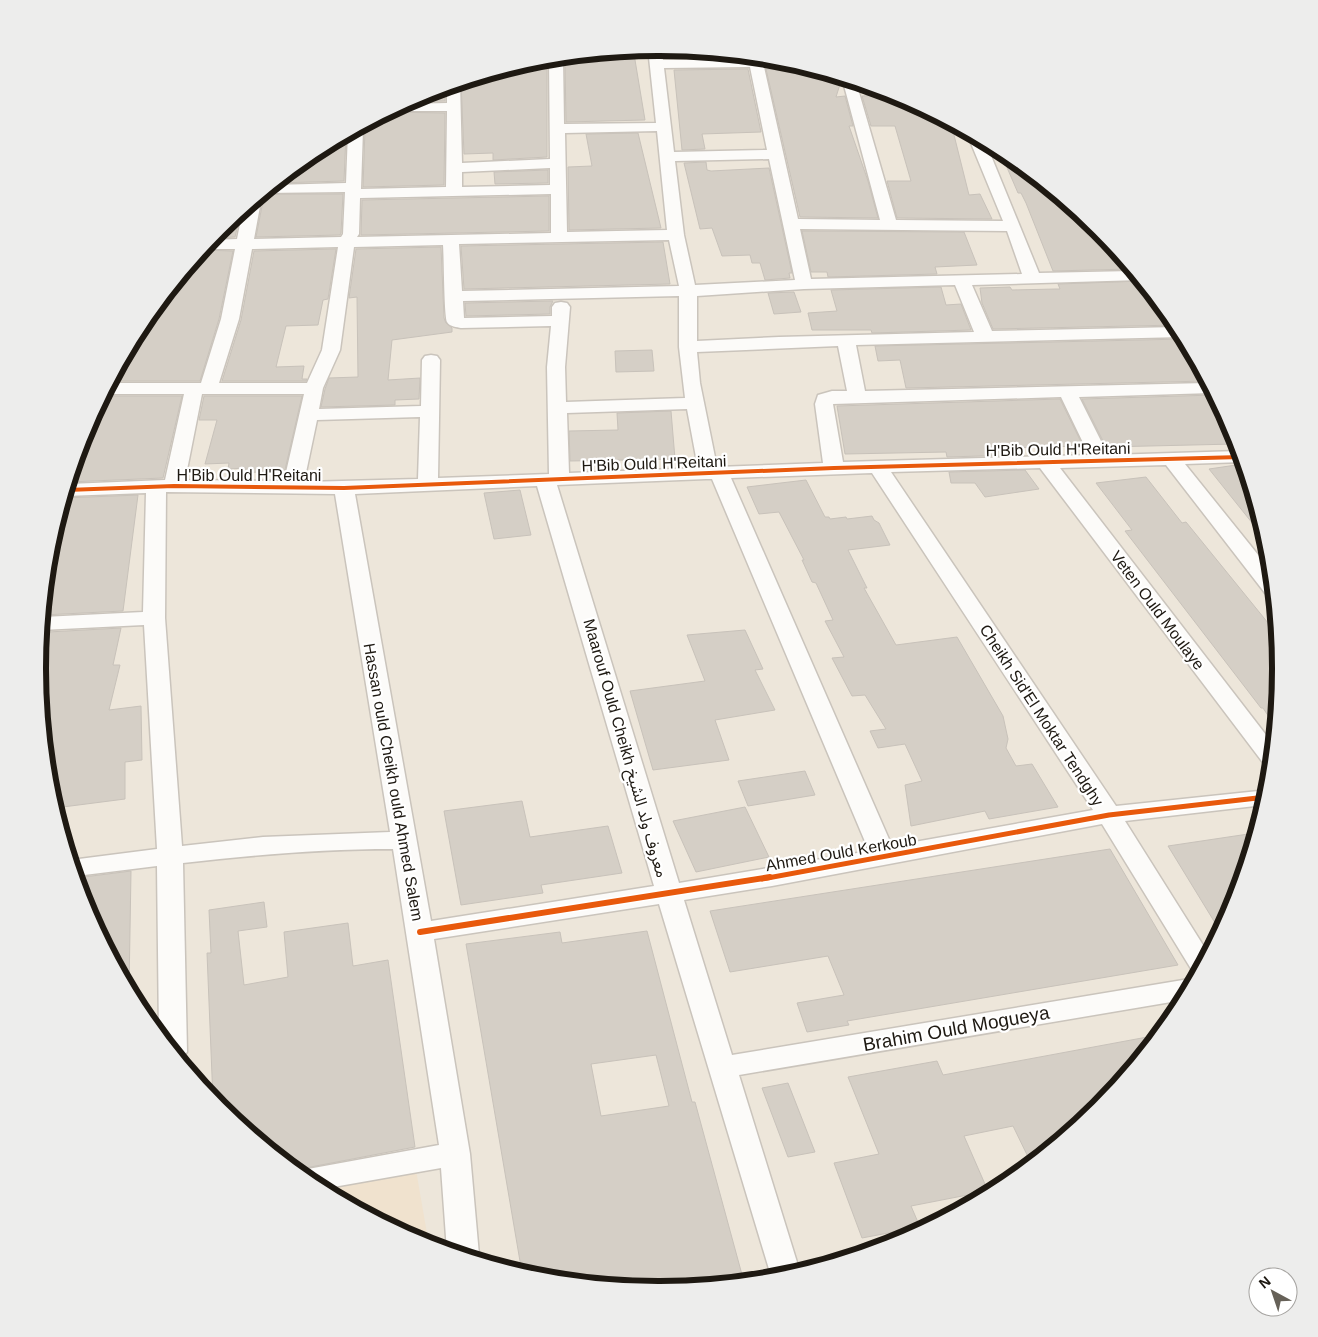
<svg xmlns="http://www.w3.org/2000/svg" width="1318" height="1337" font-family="Helvetica,'Noto Sans Arabic',sans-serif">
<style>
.built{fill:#f0e2ce}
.building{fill:#d5cfc6;stroke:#c8c2ba;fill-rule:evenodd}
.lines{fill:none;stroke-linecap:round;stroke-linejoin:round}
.minor-casing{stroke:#cac4bc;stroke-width:3}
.minor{fill:#fcfbf9;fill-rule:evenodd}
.cycleway-far2-casing{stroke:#fff;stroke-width:6}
.cycleway-far1-casing{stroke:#fff;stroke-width:8}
.cycleway-casing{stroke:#fff;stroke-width:9}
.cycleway-far2{stroke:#e8590c;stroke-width:4}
.cycleway-far1{stroke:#e8590c;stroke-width:5}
.cycleway{stroke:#e8590c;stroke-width:6}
.labels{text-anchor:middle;stroke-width:4.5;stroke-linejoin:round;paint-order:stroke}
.street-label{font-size:16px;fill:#1e1912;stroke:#fff}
.near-street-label{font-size:19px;fill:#1e1912;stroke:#fff}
.rim{fill:none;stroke:#1e1912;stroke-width:6}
</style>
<rect width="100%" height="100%" fill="#ede6da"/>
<!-- built -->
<path class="built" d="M416,1170l13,75 -8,-2 -102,-55z"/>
<!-- building -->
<path class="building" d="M698,51l65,6 -65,1z
M599,54h35l11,66 -79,2 -1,-59 33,-1z
M545,58l2,2v97l-54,3v-7l-29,1 -3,-72z
M801,65l29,9v8l11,-1 -5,16 9,-1 8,30h-4l19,55 10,37 -78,-1 -34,-148h27z
M748,69l13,63 -59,2 3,15 -23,1 -8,-80z
M445,87v14l-38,1 14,-8z
M897,94l54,29 18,72 11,-1 12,25 -95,-1 -10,-37h24l-16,-55h-24l-9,-30z
M388,112l57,1 -1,72 -81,2 2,-58 -2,-4z
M638,133l23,95 -92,2 -1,-63 24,-1 -6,-32z
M346,134l-2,47 -68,2 38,-31z
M999,149l100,80 32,40 -78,2 -27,-68 -5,-10h-3z
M706,162l1,8 4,1 58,-3 23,105h-3l1,5 -25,2 -5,-17h-8l-2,-8 -28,1 -10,-28 -12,1 -16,-66z
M548,170v13l-53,1 -1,-12z
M262,194h81l-2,39 -1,2 -84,2 7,-36 -4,-4z
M549,196v35l-188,4 1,-35z
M241,212l-6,25 -23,1 8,-9z
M802,231l162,1 13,33 -42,2 2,7 -109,3 -1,-5h-16z
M663,242l7,42 -206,5 -3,-43z
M441,247l3,71 2,5 6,5v4l-60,8 -4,40 32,-2 -1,21 -24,1v5l-74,2 4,-18 4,-11 29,-1 -1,-80 -8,1 7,-49z
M336,249l-8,50 -5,1 -5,25 -32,1 -10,41 28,-1 -2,13h5l-1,2h-84l19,-61 13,-69z
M202,250l31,1 -14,68 -19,62h-89l31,-58 32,-39h11l6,-20z
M1141,281l36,44 -184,4 -11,-26 -2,-15 30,-1 2,3 44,-1h4l-2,-5z
M941,287l5,18 15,-1 10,26 -99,3 -1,-3h-59l-4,-17 29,-2 -6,-21z
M794,292l7,20 -27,2 -6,-21z
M553,301l-3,6v7l-84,2 -1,-13z
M1184,339l23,42 -301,7 -6,-28 -22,1 -3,-15z
M652,350l2,21 -38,1 -1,-21z
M1214,395l12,22h-5l14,27 -129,3 -24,-48z
M104,396h78l-19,82 -94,4 16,-52z
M204,396h98l-17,74 -40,3 1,-5 -18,1 1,-6 -24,1 12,-44h-18z
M1060,399l23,47 -75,2 6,7 -67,2 -1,-5 -101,2 -8,-48z
M671,411l4,48 -105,2 -1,-30 49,-1 -1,-17z
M1243,464l23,74 -1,1 -56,-70z
M1025,470l14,19 -54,8 -10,-14h-24l-2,-11z
M1146,477l36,46 4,-1 91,112 3,35 -5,57 -12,-18h-2l-136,-177 7,-1 -36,-47z
M806,480l19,37h4l1,2 16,-2 1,2 25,-3 2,4 5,3 11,22 -42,5 19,38h-3l32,57 61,-8 46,79 5,23 -2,9 10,18 16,-2 26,43 -69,12 -4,-8 -74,15 -6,-41 17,-4 -17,-37 -27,4 -8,-17 16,-2 -21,-34 -13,1 -20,-38 12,-1 -19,-36 8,-1 -17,-37 -4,-1 -10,-22h2l-25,-48 -20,2 -12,-27z
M520,490l11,45 -37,4 -10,-46z
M138,495l-15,116 -80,4 7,-68 14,-49z
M121,628l-8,37h7l-11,45 32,-4 1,54 -17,2v37l-70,9 -6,-19 -11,-120 10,-37z
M745,630l18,39 -8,1 20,40 -60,10 14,40 -76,10 -23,-79 75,-10 -18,-46z
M805,771l10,24 -67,11 -10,-25z
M522,801l8,36 78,-11 14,47 -81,12 2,8 -82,12 -17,-94z
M745,807l24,50 -73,15 -23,-51z
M1255,833l-22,74 -13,24 -52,-85z
M1110,849l68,116 -331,56 2,4 -42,7 -10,-29 47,-8 -16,-39 -98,16 -20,-61z
M131,871l-2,118 -44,-83 -9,-28z
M264,902l3,25 -29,4 6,54 44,-8 -4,-45 64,-9 5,43 35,-6 27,187 -120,23 -76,-62 -6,-8 -6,-147h4l-2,-43z
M647,931l45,171h3l49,180 -85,8 -122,-12 -15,-5 -56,-329 94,-12 2,11zM656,1055l13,51 -68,10 -10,-52z
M1158,1035l-60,73 -67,55 -18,-37 -49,10 24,55 -77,15 9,21 -58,11 -28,-75 45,-9 -31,-77 89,-16 6,14z
M788,1083l27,69 -27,5 -26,-69z"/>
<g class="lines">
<defs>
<path id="minor" d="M662,47l1,13 118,-1 18,6 -6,2h-29l34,152 82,1 -38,-142 14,4 40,138 107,1 -35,-85 2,-3 15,8 54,132 94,-2 7,9 -168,5 20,46 186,-4 5,10 -327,8 9,46 342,-8 6,10 -134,4 29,58 131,-4 4,11 -58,2 86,107 2,23 -8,-1 -99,-128 -106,3 213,276 -2,22 -7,-2 -224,-296 -149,4 225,334 152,-16 -4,15 -139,16 83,132 -11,20 -4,-1 -91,-148 -330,62 -88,14 48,155 457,-76 5,1 -11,20 -444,75 61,197 -28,7 -113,-375 -225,35 36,215 9,101 -3,4 -29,-8 -6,-83 -119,21 -25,-18 142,-26 -46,-296c-71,0 -140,6 -210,14l4,189 -7,8 -21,-26 -2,-168 -81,10 -5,-16 86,-11 -13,-224 -103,5 2,-13 100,-5 3,-119 -81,3 4,-12 96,-4 19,-86h-80l6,-11h91l20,-64 14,-70h-32l8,-9 26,-1 6,-30 15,-11 3,3 -7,38 87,-2 2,-3 2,-42 -82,1 10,-8 73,-2 2,-50 13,-7 2,3 -2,60 85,-2 1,-76h-57l14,-7 43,-1v-17l13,-3 2,80 88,-4 -1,-101 14,-1 1,67 92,-1 -8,-75zM750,67l17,83 -93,2 -10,-84zM657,131l10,99 -100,2 -2,-99zM769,159l26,121 -100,5 -11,-50 -9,-74zM550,168v17l-88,2v-15zM551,194v39l-194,4 2,-3 1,-36zM800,229l207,2 15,43 -211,5zM669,240l10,46 -217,5 -3,-47zM443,245c1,12 1,71 4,77 3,5 10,5 14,6l90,-2 -4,41 2,107 -111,4 2,-118 -3,-4 -6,-1 -6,1 -3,4 -1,46 -102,3 4,-21 17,-38 14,-103zM338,247l-16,103 -15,33h-88l20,-64 13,-70zM955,285l19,47 -195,5 -82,4v-45l107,-7zM679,296v51l6,51 -119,4 -1,-35 5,-60 -3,-4 -6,-1 -6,1 -3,4v9l-88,2 -1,-17zM838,346l9,45h-15l-14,4 -3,9 8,59 -106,4 -17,-84 -3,-31zM202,394h102l-20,87 -99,-1zM1061,397l28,58 -246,7 -10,-58zM687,409l11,59 -129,5 -2,-60zM420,417l-2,62 -114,3 13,-62zM872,473l221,337 -201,36 -161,-368zM706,479h6l157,372 -190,32 -122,-398zM537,486l117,400 -223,35 -76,-427zM166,492l169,2 55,338 -127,5 -81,9 -17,-228z"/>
</defs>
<!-- minor casing -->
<use href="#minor" class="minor-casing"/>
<!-- minor -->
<use href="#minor" class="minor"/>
<defs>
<path id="cycleway-far2" d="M67,490l107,-4 170,2 490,-20 407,-11"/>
<path id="cycleway-far1" d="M762,879l347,-64 157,-18"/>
<path id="cycleway" d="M420,932l350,-55"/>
</defs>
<!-- cycleway-far2 casing -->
<use href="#cycleway-far2" class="cycleway-far2-casing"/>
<!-- cycleway-far1 casing -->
<use href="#cycleway-far1" class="cycleway-far1-casing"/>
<!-- cycleway casing -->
<use href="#cycleway" class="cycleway-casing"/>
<!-- cycleway-far2 -->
<use href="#cycleway-far2" class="cycleway-far2"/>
<!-- cycleway-far1 -->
<use href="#cycleway-far1" class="cycleway-far1"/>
<!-- cycleway -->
<use href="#cycleway" class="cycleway"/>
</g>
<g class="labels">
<!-- street labels -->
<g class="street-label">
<text transform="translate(1058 449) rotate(-1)" y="6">H'Bib Ould H'Reitani</text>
<text transform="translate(654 463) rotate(-2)" y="6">H'Bib Ould H'Reitani</text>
<text x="249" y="481">H'Bib Ould H'Reitani</text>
<text transform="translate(1158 610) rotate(53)" y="6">Veten Ould Moulaye</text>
<text transform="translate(1042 715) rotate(57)" y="6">Cheikh Sid'El Moktar Tendghy</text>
<text transform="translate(626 748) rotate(74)" y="6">Maarouf Ould Cheikh معروف ولد الشيخ</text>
<text transform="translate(394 782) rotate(80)" y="6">Hassan ould Cheikh ould Ahmed Salem</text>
<text transform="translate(841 852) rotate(-10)" y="6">Ahmed Ould Kerkoub</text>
</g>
<!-- near-street labels -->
<g class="near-street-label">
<text transform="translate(956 1028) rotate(-10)" y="7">Brahim Ould Mogueya</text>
</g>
</g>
<!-- crop -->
<path d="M0 0H1318V1337H0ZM658 56H660A612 612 0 0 1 1272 668V669A612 612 0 0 1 660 1281H658A612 612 0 0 1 46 669V668A612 612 0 0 1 658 56Z" fill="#ededec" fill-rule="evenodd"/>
<path class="rim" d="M658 56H660A612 612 0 0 1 1272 668V669A612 612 0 0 1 660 1281H658A612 612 0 0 1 46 669V668A612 612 0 0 1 658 56Z"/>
<!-- north arrow -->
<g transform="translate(1273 1292) rotate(320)"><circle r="24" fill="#ffffff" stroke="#a5a3a0"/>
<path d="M0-4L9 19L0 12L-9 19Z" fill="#666158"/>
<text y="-8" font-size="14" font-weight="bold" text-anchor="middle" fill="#1e1912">N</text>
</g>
</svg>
